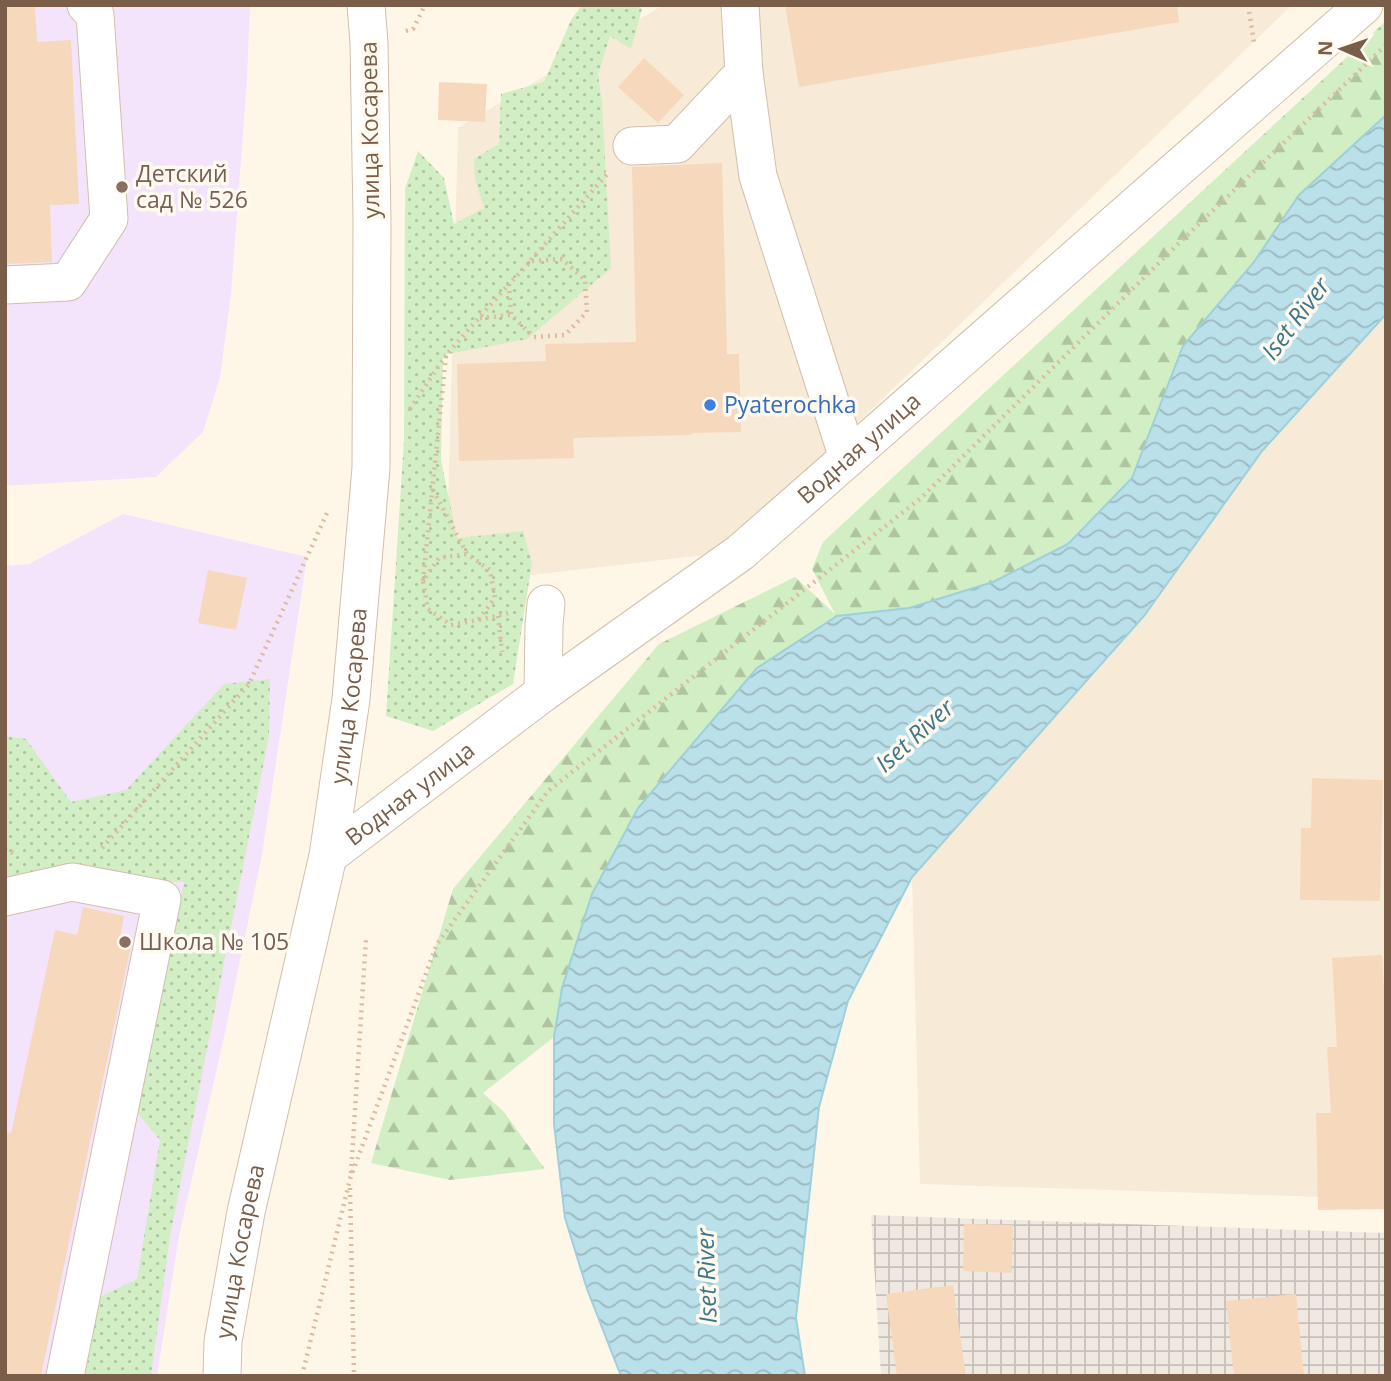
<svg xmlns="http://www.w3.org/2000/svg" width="1391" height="1381" font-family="'Open Sans',sans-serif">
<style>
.residential{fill:#f7ead6}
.industrial{fill:url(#industrial-grid)}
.education{fill:#f4e4fb}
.grass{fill:url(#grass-dots)}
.forest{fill:url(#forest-firs)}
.water{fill:url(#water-waves);stroke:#9fcfdd;stroke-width:2}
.building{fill:#f6d8bd}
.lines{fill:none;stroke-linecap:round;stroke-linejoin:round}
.minor-casing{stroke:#d2bfac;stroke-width:39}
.path{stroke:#dcbb9f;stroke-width:4.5;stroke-dasharray:2 5;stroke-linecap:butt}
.minor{stroke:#fff;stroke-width:37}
.education-dot{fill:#8d6e63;stroke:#fffaf0;stroke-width:2.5}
.shop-dot{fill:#3f7fe0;stroke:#fffaf0;stroke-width:2.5}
.labels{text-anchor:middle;stroke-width:7;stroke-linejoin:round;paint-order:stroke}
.street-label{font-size:23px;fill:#7b5e49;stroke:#fffaf0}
.education-label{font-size:23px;fill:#785e54;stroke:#fffaf0;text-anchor:start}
.shop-label{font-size:23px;fill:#366cbe;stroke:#fffaf0;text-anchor:start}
.water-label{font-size:24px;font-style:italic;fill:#3d7789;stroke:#fffaf0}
</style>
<defs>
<pattern id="industrial-grid" width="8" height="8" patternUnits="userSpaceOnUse" patternTransform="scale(1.75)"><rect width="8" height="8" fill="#efe9e1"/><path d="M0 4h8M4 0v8" fill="none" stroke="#c7c0b8"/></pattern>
<pattern id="grass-dots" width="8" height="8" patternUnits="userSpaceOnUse" patternTransform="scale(1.75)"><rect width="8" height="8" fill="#d2eec4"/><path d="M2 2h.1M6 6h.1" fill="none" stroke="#afc4a1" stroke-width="1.8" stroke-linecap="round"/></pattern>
<pattern id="forest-firs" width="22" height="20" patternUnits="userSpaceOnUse" patternTransform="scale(1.75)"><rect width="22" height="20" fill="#d2eec4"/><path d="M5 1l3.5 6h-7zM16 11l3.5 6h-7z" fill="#afc4a1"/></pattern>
<pattern id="water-waves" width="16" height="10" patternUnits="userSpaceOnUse" patternTransform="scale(1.75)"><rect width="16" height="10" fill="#bae0ea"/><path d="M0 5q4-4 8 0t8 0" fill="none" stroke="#9cb9c0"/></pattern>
</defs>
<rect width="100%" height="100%" fill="#fef7e8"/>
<!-- residential -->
<path class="residential" d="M663,5h629l-570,548 -276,32 12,-457z
M1386,314v885l-466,-15 -8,-307 120,-135 230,-291z"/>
<!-- industrial -->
<path class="industrial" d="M871,1215l515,18v143h-505z"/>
<!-- education -->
<path class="education" d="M5,5h245l-3,75 -16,214 -11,84 -17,54 -47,45 -151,9z
M123,514l184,43 -45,298 -36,173 -47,208 -22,140h-152v-810l24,-2z"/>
<!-- grass -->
<path class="grass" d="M582,5h55l5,4 -11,40 -21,-13 -12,39 4,28 9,165 -84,71 -84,16 -2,105 16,78 66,-7 9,32 -19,121 -80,47 -47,-15 18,-276 1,-251 13,-38 26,27 10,46 30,-16 -9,-29 -1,-20 25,-15 2,-50 43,-12 27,-62z
M270,679l-1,57 -99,500 -19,140h-83l30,-78 39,-19 23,-139 -26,-31 50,-227 -179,-4v-142l21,3 45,63 55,-12 98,-106z"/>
<!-- forest -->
<path class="forest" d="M1386,21v94l-87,80 -45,67 -99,160 -23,56 -64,66 -75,38 -84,26 -72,8 -275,372 -8,49 -71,56 21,19 41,57 -95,11 -79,-17 82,-274 206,-245 136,-67 40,37 -23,-45 11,-27z"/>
<!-- water -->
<path class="water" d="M1386,115v199l-124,137 -118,165 -232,261 -64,124 -29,106 -23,211 9,58h-184l-34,-87 -22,-71 -11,-94v-87l8,-49 30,-94 46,-86 119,-140 80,-52 72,-8 84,-26 75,-38 64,-66 51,-132 71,-84 45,-67z"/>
<!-- building -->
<path class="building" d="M5,5h30l2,37 34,-2 8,164 -29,1 2,57 -47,2z
M785,5h392l2,17 -380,65z
M644,58l40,37 -26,28 -40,-36z
M439,82l48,2 -2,38 -47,-2z
M722,163l5,191h12l2,78 -48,1 -3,2 -117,3 1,20 -115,3 -2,-97 89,-3 -1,-17 91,-2 -4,-175z
M208,570l39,8 -11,52 -38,-7z
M1312,778l71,2 -3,121 -80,-1 1,-72h10z
M83,907l41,9 -5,28 12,2 -90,430h-36v-244l6,1 44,-203 22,5z
M1382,955l4,67v187l-68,1 -2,-97h15l-4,-66h10l-5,-89z
M964,1224l49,1 -1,48 -49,-2z
M953,1285l13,91h-69l-11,-82z
M1296,1294l8,82h-70l-8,-75z"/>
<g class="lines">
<defs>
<g id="minor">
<path d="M740,5l4,68 14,103 90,282"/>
<path d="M632,146l45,-2 67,-71"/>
<path d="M5,285l63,-3 41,-63 -14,-204 -9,-10"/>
<path d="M543,693l1,-68 2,-21"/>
<path id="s1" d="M328,856l215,-163 198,-141 623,-547"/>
<path d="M5,897l67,-15 90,17 -97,477"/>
<path id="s2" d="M222,1376l1,-35 23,-129 82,-356 23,-157 20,-231 1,-248 -3,-177 -3,-38"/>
</g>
</defs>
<!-- minor casing -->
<use href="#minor" class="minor-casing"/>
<!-- path -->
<path class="path" d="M1248,5l6,37
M406,31l7,-2 12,-24
M531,260l78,-88
M480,318l31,-3 23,22 31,-2 22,-23 -2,-32 -23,-21 -31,2 -22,23 2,31
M410,409l36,-54
M433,490l34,64 23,16 5,28 -17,22 -27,5 -23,-16 -5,-28 16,-23 28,-4
M423,581l23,-226 63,-71
M498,616l4,36
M479,620l29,-7
M102,848l147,-164 78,-171
M5,849l12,6
M351,1173l15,-234
M350,1188l4,188
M302,1376l48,-197 87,-235 111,-153 373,-293 258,-255 207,-198"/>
<!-- minor -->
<use href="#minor" class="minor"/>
</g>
<!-- markers -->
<g class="education-dot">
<circle cx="122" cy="187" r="7"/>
<circle cx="125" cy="942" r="7"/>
</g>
<circle class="shop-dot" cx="710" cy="405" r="7"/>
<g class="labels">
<!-- street labels -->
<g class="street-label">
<text transform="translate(370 130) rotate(-91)" y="8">улица Косарева</text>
<text dy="8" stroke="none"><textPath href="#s1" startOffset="670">Водная улица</textPath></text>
<text dy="8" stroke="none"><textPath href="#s2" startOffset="693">улица Косарева</textPath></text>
<text dy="8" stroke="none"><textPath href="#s1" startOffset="103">Водная улица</textPath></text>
<text dy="8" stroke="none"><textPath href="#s2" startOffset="126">улица Косарева</textPath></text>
</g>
<!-- education labels -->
<g class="education-label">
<text x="136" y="182">Детcкий<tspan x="136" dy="26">сад № 526</tspan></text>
<text x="139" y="950">Школа № 105</text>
</g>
<!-- shop labels -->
<g class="shop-label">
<text x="724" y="413">Pyaterochka</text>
</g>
<!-- water labels -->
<g class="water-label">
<text transform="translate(1296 319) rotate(-53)" y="8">Iset River</text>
<text transform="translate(915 736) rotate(-42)" y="8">Iset River</text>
<text transform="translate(707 1276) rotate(-92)" y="8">Iset River</text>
</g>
</g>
<!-- border -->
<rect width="1391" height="1381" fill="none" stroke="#7b5e49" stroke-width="14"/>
<!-- north arrow -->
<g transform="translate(1342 49) rotate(272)" stroke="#fffaf0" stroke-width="5" paint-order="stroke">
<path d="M0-5L12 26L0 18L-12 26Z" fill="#7b5e49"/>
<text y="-10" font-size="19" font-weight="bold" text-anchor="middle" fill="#7b5e49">N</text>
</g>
</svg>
